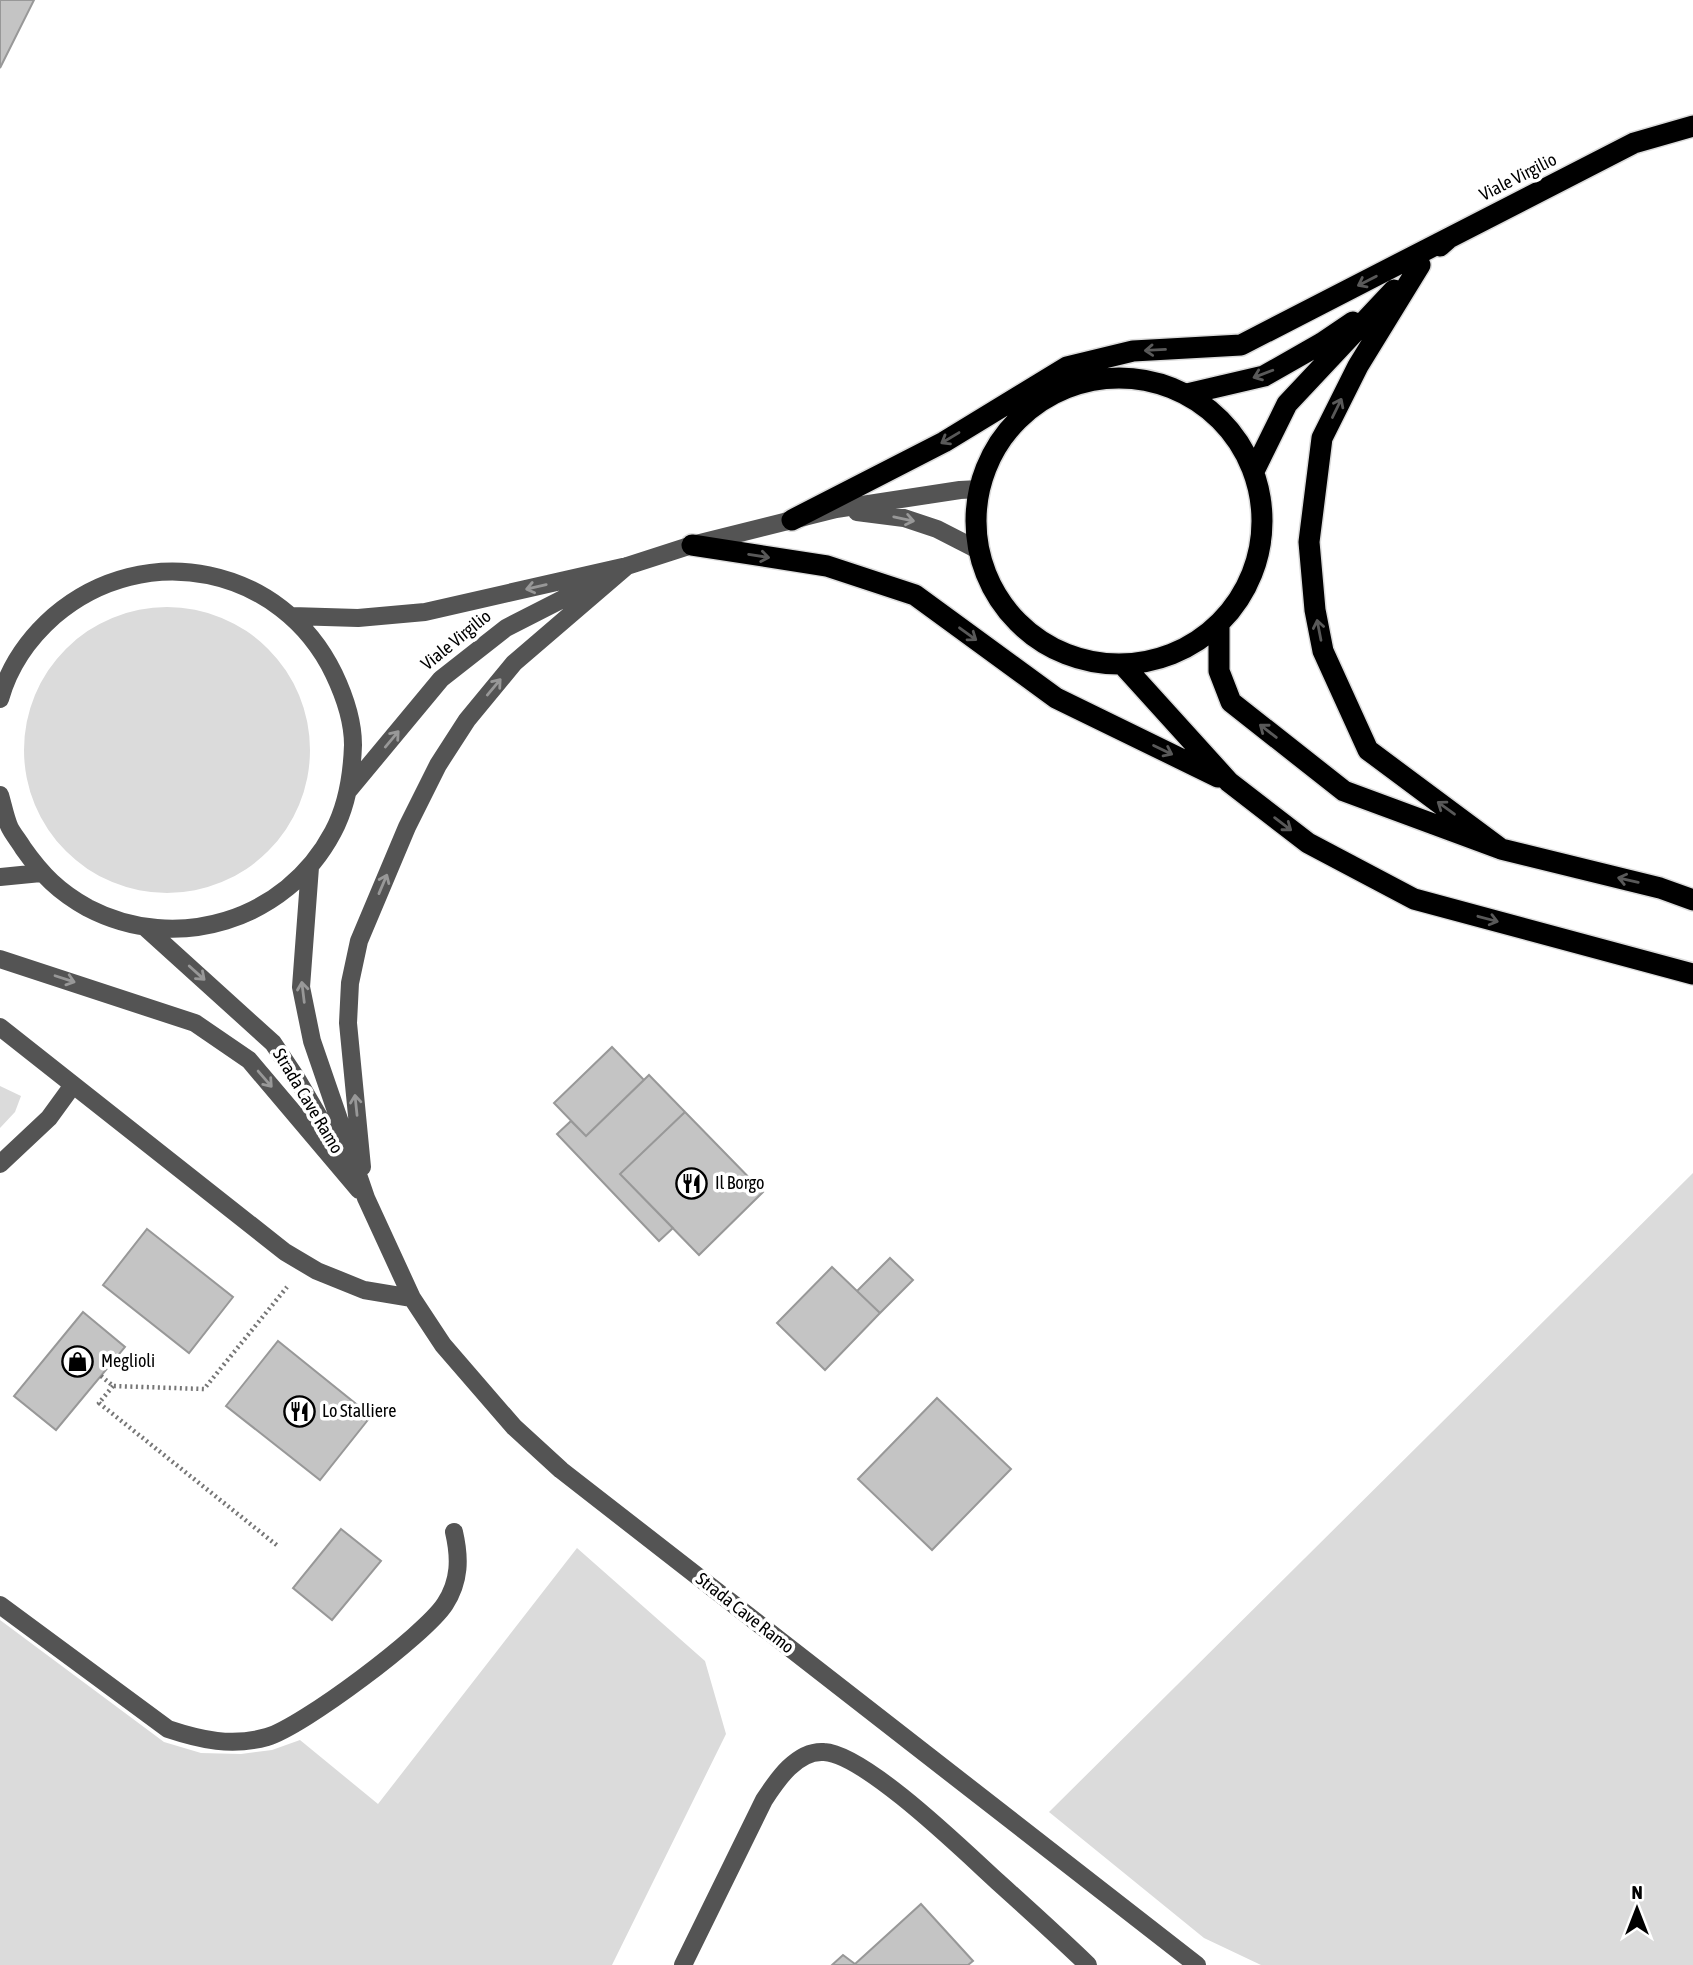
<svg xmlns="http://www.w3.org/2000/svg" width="1693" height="1965" font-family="'Asap Condensed',sans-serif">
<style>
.green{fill:#dbdbdb}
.building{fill:#c4c4c4;stroke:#989898;stroke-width:2}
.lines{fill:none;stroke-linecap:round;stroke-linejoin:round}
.highway-casing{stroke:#dbdbdb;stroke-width:24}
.path{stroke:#767676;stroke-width:4.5;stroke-dasharray:2 3.5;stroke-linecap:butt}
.minor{stroke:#545454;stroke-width:18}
.highway{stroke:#000;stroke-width:21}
.oneway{stroke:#595959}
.oneway2{stroke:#989898}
.labels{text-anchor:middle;stroke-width:7;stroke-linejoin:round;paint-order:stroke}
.street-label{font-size:18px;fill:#000;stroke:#fff}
.poi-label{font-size:18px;fill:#000;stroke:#fff;text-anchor:start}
</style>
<rect width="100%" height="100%" fill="#fff"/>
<!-- green -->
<path class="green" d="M24 750a143 143 0 1 1 286 0a143 143 0 1 1-286 0Z
M0,1086l21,10 -6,16 -15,16z
M1693,1173v792h-432l-57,-27 -155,-126z
M577,1548l128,113 21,73 -114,231h-612v-345l164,122 37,11 40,1 31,-4 28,-10 78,64z"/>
<!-- building -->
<path class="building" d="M0,0h34l-34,68z
M612,1047l32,33 -58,56 -32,-33z
M649,1075l36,37 -65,62 53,54 -14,13 -102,-107 14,-13 15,15z
M685,1112l78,80 -64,63 -79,-81z
M147,1229l86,68 -44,56 -86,-68z
M890,1258l23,22 -33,33 -23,-22z
M832,1267l48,46 -55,57 -48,-47z
M83,1312l42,35 -69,83 -42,-34z
M278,1341l93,75 -51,64 -94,-74z
M937,1398l74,71 -79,81 -74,-71z
M341,1529l40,32 -49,59 -39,-32z
M921,1904l52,57 -5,4h-136l11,-10 12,9z"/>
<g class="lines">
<defs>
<path id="highway" d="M1440,246l9,-8 185,-95 59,-17
M1420,265l-62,101 -36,72 -13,104 6,68 8,41 45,99 133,99
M976 521a143 143 0 1 1 286 0a143 143 0 1 1-286 0Z
M1187,394l77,-18 58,-33 31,-21
M1254,471l33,-67 107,-114
M792,520l152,-78 123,-75 66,-16 108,-6 208,-107
M692,545l135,21 88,29 141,103 162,79
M1219,625v46l12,31 113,89 157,58 159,39 33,12
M1123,665l106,117 79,61 106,56 279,75"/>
</defs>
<!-- highway casing -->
<use href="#highway" class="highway-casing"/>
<!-- path -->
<path class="path" d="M101,1376l12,10 91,3 83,-102
M113,1386l-14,17 180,144"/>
<!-- minor -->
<path class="minor" d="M857,512l47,6 33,11 41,21
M292,616l66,2 67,-6 202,-46 65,-21 144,-36 124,-19 19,-1
M0,699c9,-32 29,-61 54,-83 91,-78 228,-50 280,58 10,21 19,47 19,71 -1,29 -6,61 -20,87 -47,89 -157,122 -245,76 -29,-16 -46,-33 -65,-60 -4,-7 -11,-15 -14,-22 -4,-10 -6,-21 -9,-31
M348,791l93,-112 65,-51 96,-49
M310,867l-9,120 11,54 54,157 46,100 31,47 71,82 47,43 636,495
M0,877l41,-4
M146,928l127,115 24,36 46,79
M0,959l195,64 54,37 110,130
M0,1027l285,225 32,19 47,19 48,8
M0,1164l49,-46 24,-33
M362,1167l-14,-144 2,-40 9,-42 48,-114 31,-62 29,-45 47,-57 113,-97
M0,1605l168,124c33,11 64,18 99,8 35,-10 158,-102 178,-133 15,-23 15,-46 9,-72
M683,1965l81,-165c13,-20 33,-50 60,-48 41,2 141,100 174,130 30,27 61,55 90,83"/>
<!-- highway -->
<use href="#highway" class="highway"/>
</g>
<!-- one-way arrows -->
<defs><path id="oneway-shaft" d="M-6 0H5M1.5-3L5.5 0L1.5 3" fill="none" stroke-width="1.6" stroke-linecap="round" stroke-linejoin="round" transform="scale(1.75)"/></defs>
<g class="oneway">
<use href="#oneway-shaft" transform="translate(1367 281) rotate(153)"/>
<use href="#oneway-shaft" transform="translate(1155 350) rotate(177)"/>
<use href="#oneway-shaft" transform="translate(1263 374) rotate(159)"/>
<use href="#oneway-shaft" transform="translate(1337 408) rotate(-64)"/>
<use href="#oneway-shaft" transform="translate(950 438) rotate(149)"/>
<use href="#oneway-shaft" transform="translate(759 556) rotate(9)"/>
<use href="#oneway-shaft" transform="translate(1319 630) rotate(-101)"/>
<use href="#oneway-shaft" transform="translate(968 634) rotate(36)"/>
<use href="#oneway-shaft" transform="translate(1268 731) rotate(-142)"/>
<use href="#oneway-shaft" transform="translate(1163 750) rotate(26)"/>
<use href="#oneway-shaft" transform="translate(1446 808) rotate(-144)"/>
<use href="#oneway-shaft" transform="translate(1283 824) rotate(37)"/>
<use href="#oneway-shaft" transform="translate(1628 880) rotate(-167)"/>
<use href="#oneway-shaft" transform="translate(1488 919) rotate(15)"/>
</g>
<g class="oneway2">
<use href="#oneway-shaft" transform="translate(904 519) rotate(12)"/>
<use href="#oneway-shaft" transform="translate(536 587) rotate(167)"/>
<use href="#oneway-shaft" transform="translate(494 687) rotate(-50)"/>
<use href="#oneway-shaft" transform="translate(392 739) rotate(-50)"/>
<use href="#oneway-shaft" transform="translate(383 884) rotate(-67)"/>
<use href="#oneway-shaft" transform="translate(197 973) rotate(42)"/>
<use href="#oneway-shaft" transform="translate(65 979) rotate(18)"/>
<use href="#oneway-shaft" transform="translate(303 992) rotate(-97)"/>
<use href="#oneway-shaft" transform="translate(265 1079) rotate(49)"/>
<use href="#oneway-shaft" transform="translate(356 1105) rotate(-96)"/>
</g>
<!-- icons -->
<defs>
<symbol id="restaurant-ring" viewBox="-11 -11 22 22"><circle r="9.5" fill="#fff" stroke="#000" stroke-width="1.5"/><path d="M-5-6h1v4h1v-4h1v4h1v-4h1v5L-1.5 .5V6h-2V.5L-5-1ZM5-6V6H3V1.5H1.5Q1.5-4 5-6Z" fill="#000"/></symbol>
<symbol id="shop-ring" viewBox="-11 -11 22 22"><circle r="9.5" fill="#fff" stroke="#000" stroke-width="1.5"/><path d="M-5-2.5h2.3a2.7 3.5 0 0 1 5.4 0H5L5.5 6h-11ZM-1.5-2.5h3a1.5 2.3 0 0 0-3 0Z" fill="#000"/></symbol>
</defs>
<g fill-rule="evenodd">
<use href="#restaurant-ring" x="674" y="1166" width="35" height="35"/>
<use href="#shop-ring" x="60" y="1344" width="35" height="35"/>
<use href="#restaurant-ring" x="282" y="1394" width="35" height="35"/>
</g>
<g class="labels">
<!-- street labels -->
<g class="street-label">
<text transform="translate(1518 177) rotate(-27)" y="6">Viale Virgilio</text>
<text transform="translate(456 640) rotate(-39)" y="6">Viale Virgilio</text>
<text transform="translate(308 1101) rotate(59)" y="6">Strada Cave Ramo</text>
<text transform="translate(745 1613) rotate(38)" y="6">Strada Cave Ramo</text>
</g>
<!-- poi labels -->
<g class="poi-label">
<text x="715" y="1189">Il Borgo</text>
<text x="101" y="1367">Meglioli</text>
<text x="322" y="1417">Lo Stalliere</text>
</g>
</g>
<!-- north arrow -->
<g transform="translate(1637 1909)" stroke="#ffffff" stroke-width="5" paint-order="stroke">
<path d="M0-5L12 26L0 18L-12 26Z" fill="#000000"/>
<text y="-10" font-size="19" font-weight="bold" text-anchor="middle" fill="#000000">N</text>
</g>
</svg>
